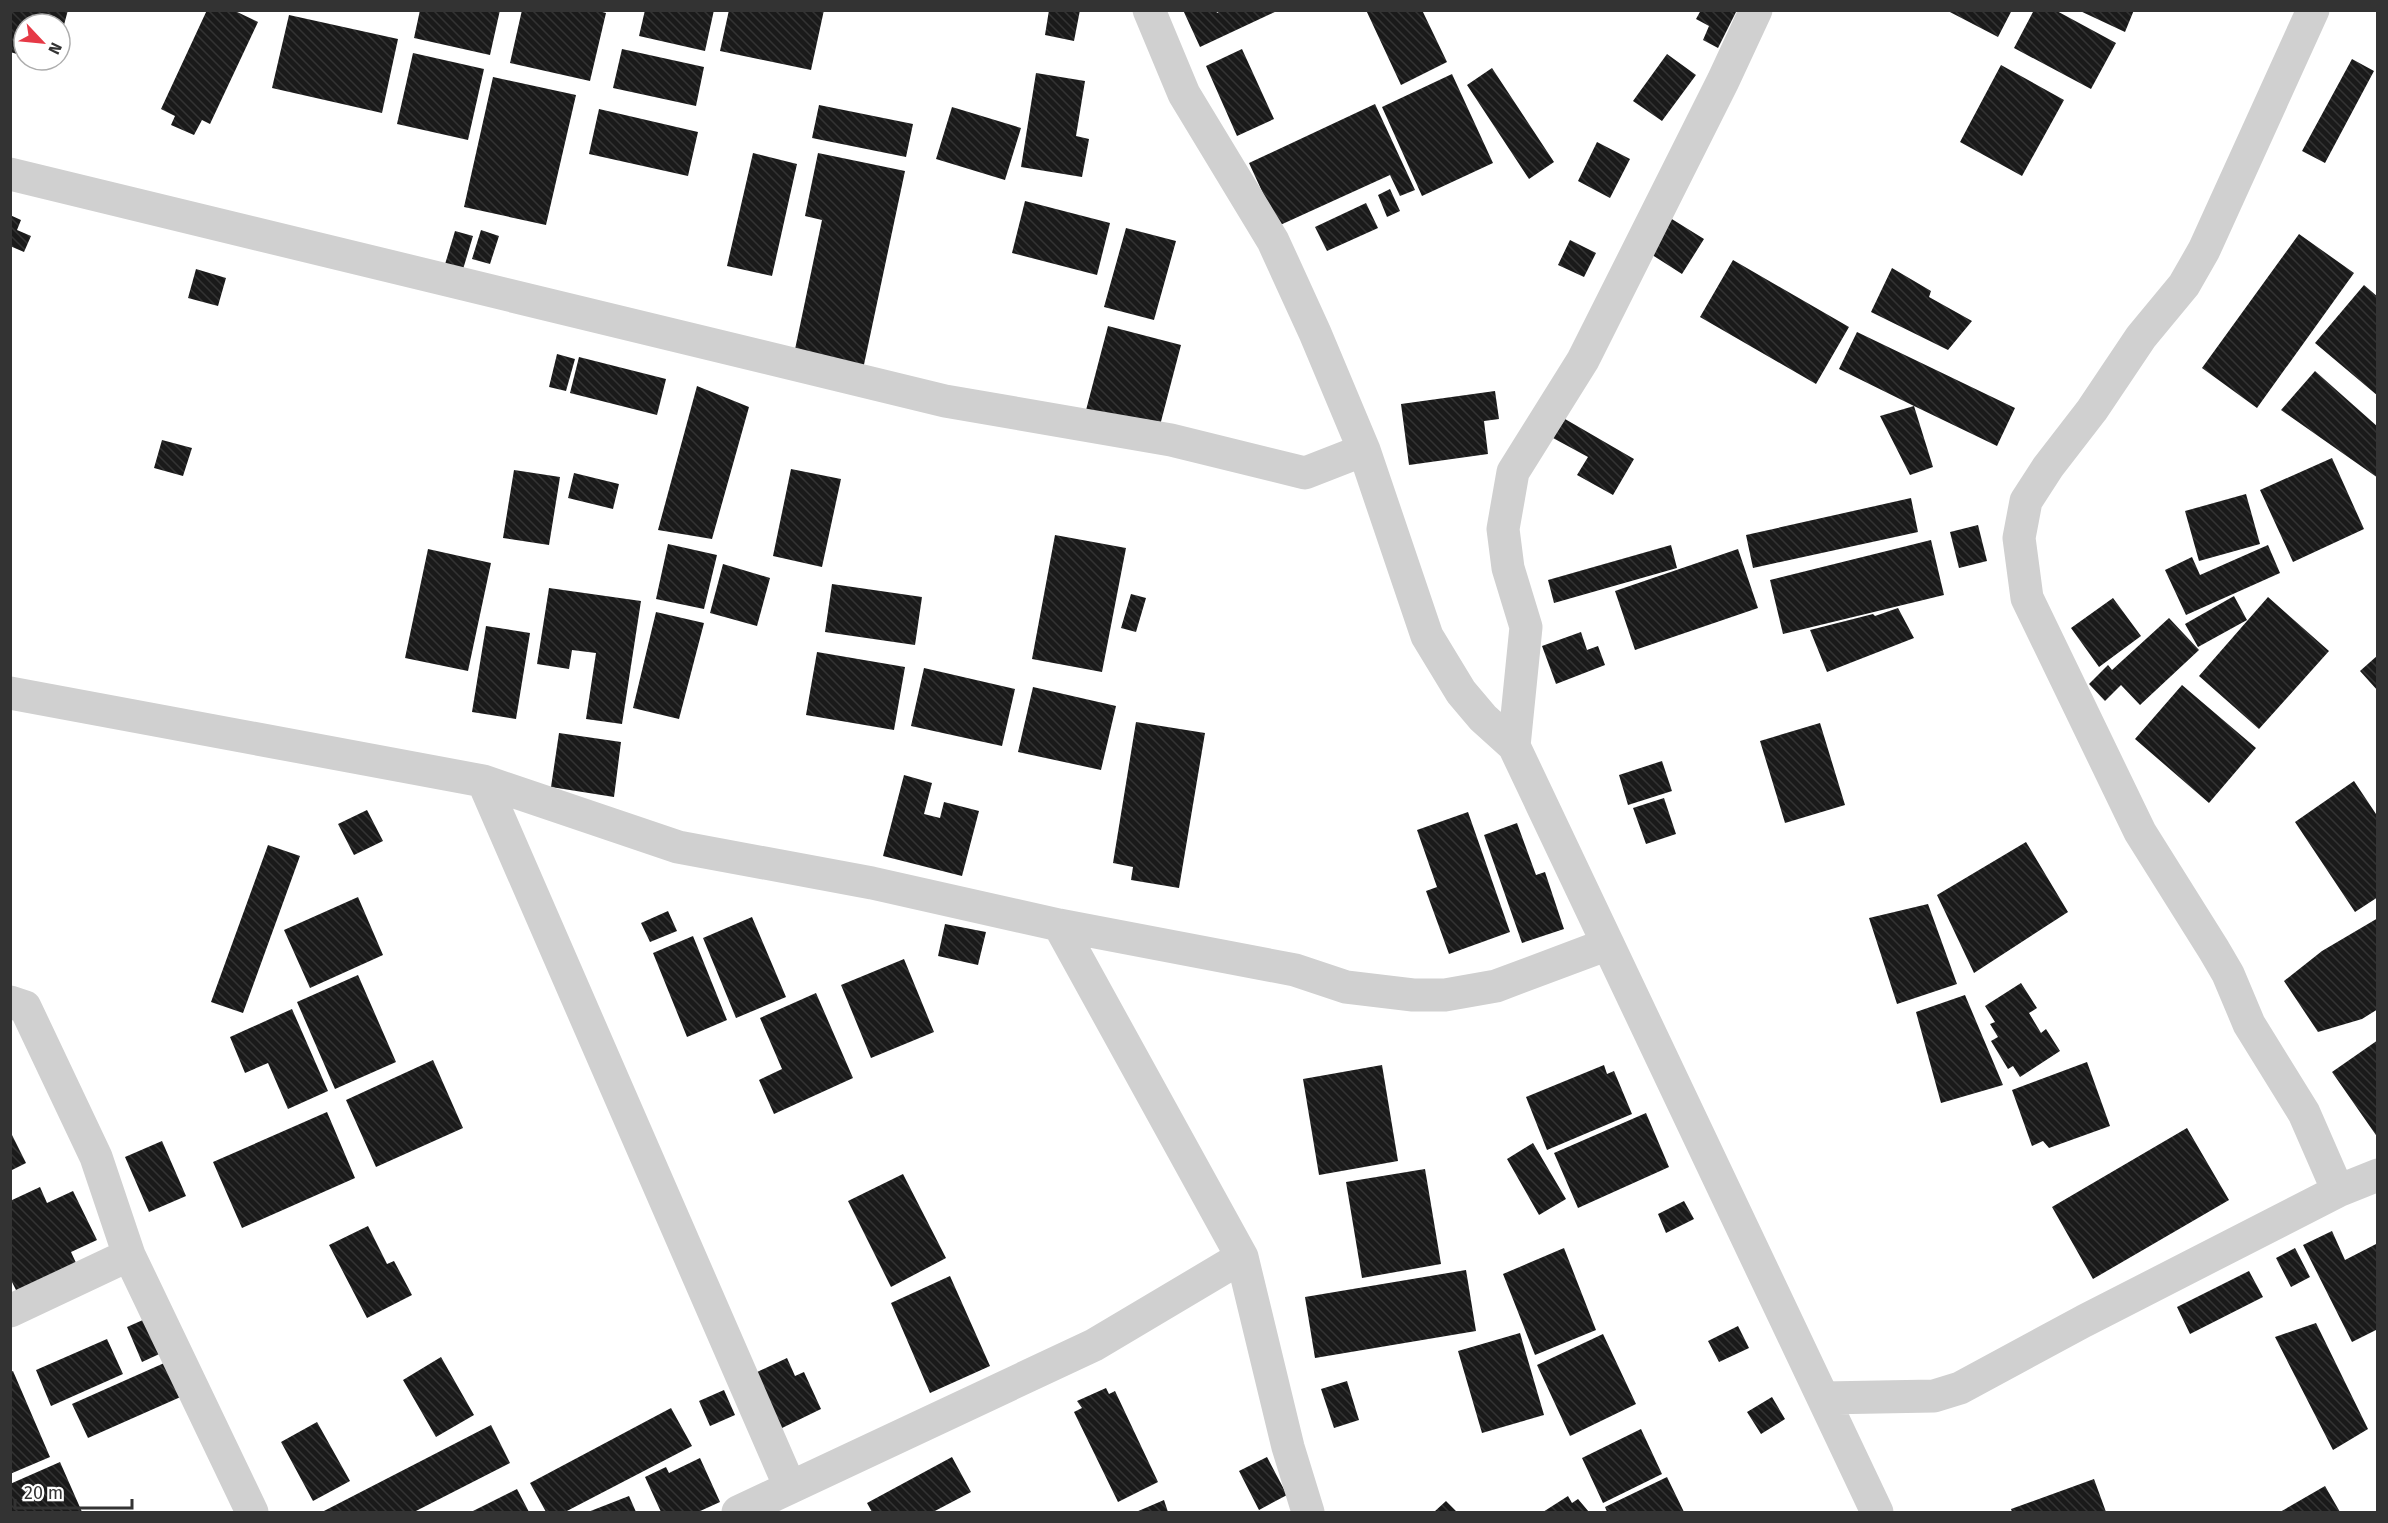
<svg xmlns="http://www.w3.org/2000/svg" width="2388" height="1523" font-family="'Fira Sans',sans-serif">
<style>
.building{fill:url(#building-back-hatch)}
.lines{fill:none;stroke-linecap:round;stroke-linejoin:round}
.minor{stroke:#d0d0d0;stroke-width:33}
</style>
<defs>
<pattern id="building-back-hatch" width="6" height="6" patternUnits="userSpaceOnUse" patternTransform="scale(1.5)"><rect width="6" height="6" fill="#1a1a1a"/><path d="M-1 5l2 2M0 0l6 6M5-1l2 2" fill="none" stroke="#333"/></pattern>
</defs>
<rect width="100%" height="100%" fill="#fff"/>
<!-- building -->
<path class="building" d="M10,10h58l-7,26 -1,-12h-36v32l-14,-4z
M207,10h26l25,12 -48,102 -8,-4 -8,15 -23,-10 4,-9 -14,-7z
M420,10h80l-10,45 -76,-17z
M522,10h73l11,3 -16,68 -80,-18z
M645,10h69l-9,41 -66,-15z
M729,10h95l-13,60 -91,-19z
M1049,10h31l-6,31 -29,-6z
M1183,10h33l1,3 5,-3h57l-79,37z
M1366,10h56l25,52 -46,23z
M1701,10h36l-19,38 -15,-8 6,-14 -13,-7z
M1946,10h66l-14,27z
M2034,10h21l61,33 -25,46 -77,-41z
M2078,10h56l-9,22z
M289,15l109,24 -16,74 -110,-25z
M622,49l82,18 -8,39 -83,-18z
M1242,49l32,70 -37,17 -31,-70z
M413,53l71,16 -16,71 -71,-16z
M1667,54l29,21 -34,46 -29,-20z
M2352,59l22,12 -49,92 -23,-12z
M39,60h14l-1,4z
M2001,65l63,35 -42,76 -62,-34z
M1492,68l62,94 -25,17 -62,-94z
M1036,73l49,8 -9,55 13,3 -7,38 -61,-10z
M1452,74l41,89 -71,33 -40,-89z
M493,77l83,18 -30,130 -82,-18z
M1375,104l40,86 -15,6 -10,-21 -112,51 -29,-63z
M819,105l94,19 -7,33 -94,-19z
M952,107l69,21 -16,52 -69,-21z
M599,109l99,23 -10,44 -99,-22z
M1597,142l33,17 -20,39 -32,-17z
M753,153l44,11 -25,112 -45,-10z
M818,153l87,18 -43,203 -69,-15 29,-139 -17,-4z
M1390,189l10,22 -13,6 -9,-22z
M1025,201l85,22 -13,52 -85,-22z
M1366,203l12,25 -51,23 -12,-24z
M10,215l11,5 -4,10 14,6 -7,16 -14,-6z
M1667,216l37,23 -22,35 -36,-23z
M1126,228l50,13 -22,79 -50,-13z
M481,230l18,6 -9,28 -18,-5z
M455,231l18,5 -12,40 -18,-5z
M2299,234l55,39 -97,135 -55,-40z
M1570,240l26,13 -12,24 -26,-12z
M1733,260l116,67 -33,57 -116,-67z
M1892,268l39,23 -2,6 43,24 -24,29 -77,-38z
M196,269l30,9 -8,28 -30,-8z
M2364,285l14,12v99l-63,-53z
M1108,326l73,19 -23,88 -73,-19z
M1857,332l158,76 -18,38 -83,-40 19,61 -23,8 -30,-59 34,-10 -75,-37z
M557,354l18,5 -9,32 -17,-4z
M579,357l87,22 -9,36 -87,-22z
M2315,371l63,56v51l-97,-68z
M697,386l52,21 -37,132 -54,-9z
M1495,391l4,28 -15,2 4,33 -79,11 -8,-61z
M1565,419l69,40 -21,36 -36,-20 11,-18 -35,-19z
M162,440l30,8 -9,28 -29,-8z
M2332,458l32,71 -71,33 -33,-72z
M791,469l50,10 -19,88 -49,-11z
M514,470l46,7 -11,68 -46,-7z
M574,473l45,11 -6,25 -45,-11z
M2246,494l14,50 -61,17 -14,-50z
M1911,498l7,34 -165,36 -7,-33z
M1978,525l9,36 -28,7 -9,-36z
M1055,535l71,13 -24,124 -70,-13z
M1931,540l13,55 -161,39 -13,-54z
M668,544l49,11 -13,54 -48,-10z
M1671,545l6,23 -123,35 -6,-23z
M2268,545l12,28 -94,42 -21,-45 27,-13 8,18z
M428,549l63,14 -23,108 -63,-13z
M1738,549l20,59 -123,42 -20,-59z
M723,564l47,14 -13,48 -47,-13z
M832,584l90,13 -7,48 -90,-13z
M549,588l92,13 -19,123 -36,-5 10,-66 -24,-3 -3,19 -32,-5z
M1131,594l15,4 -10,34 -15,-4z
M2234,596l13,24 -49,27 -13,-23z
M2268,597l61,54 -70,78 -60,-53z
M2113,598l28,38 -42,31 -28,-39z
M1898,608l16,30 -87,34 -17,-42 63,-16 2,2z
M656,612l48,11 -25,96 -46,-11z
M2169,618l30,32 -59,55 -19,-20 -16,16 -16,-17 19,-19 4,5z
M486,626l44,7 -14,86 -44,-7z
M1581,632l6,18 11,-4 7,19 -49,19 -14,-38z
M817,652l88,15 -11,63 -88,-15z
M2378,655v36l-18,-20z
M924,668l91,21 -13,57 -91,-20z
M2182,685l74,63 -47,55 -74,-64z
M1033,687l83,19 -15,64 -83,-18z
M1136,722l69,11 -26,155 -48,-8 2,-13 -20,-4z
M1820,723l25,82 -60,18 -25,-82z
M559,733l62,9 -7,55 -63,-10z
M1662,761l10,30 -44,14 -9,-30z
M904,775l28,8 -8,31 16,4 4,-16 35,9 -17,65 -79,-20z
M2354,781l24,36v80l-23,15 -60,-90z
M1664,798l12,36 -30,10 -13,-36z
M367,810l16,31 -29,14 -16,-31z
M1468,812l42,120 -61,22 -23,-63 11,-4 -20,-57z
M1517,823l19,52 9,-3 19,57 -42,14 -38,-108z
M2026,842l42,70 -94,61 -37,-78z
M268,845l32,11 -57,157 -32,-11z
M358,897l25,58 -73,33 -26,-58z
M1928,904l29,80 -60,20 -28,-86z
M668,911l9,20 -27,11 -9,-19z
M752,917l34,80 -50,21 -33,-80z
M2378,918v91l-16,10 -44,13 -34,-51 38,-30z
M945,924l41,8 -8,33 -40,-9z
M693,936l34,84 -40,17 -34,-84z
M904,959l30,73 -63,26 -30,-73z
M358,975l38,87 -61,27 -38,-87z
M2021,983l16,25 -8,5 12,20 5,-4 14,22 -40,26 -7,-11 -5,3 -17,-28 7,-4 -8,-13 5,-2 -10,-16z
M816,993l37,85 -79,36 -15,-34 23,-11 -22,-51z
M1965,995l38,90 -62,18 -25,-91z
M292,1009l36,82 -40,18 -20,-46 -23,10 -15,-36z
M2378,1040v98l-46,-66z
M433,1060l30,68 -87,39 -30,-67z
M2087,1062l23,64 -61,22 -6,-7 -11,5 -20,-56z
M1382,1065l16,96 -79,14 -16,-96z
M1604,1065l3,9 7,-3 18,43 -85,36 -21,-53z
M327,1112l28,66 -113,50 -29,-66z
M1646,1113l23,54 -91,41 -24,-55z
M2187,1128l42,72 -136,79 -41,-72z
M10,1131l16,32 -16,8z
M162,1141l24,55 -37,16 -24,-55z
M1533,1143l33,56 -27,16 -32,-56z
M1425,1169l16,95 -79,14 -16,-96z
M903,1174l43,84 -55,29 -43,-86z
M40,1187l7,16 26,-12 24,49 -26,12 6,13 -59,29 -8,-16v-77z
M1684,1201l10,18 -28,14 -8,-19z
M368,1226l19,38 7,-3 18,34 -45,23 -38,-73z
M2332,1231l13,29 33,-17v86l-26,13 -49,-97z
M1564,1248l32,82 -61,25 -32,-81z
M2295,1248l15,29 -19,10 -15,-29z
M1466,1270l10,61 -161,27 -10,-61z
M2249,1271l14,26 -73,37 -13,-27z
M950,1276l40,90 -60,27 -39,-90z
M152,1316l16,34 -26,12 -15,-35z
M2316,1323l52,106 -35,21 -58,-113z
M1738,1326l11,22 -30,14 -11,-21z
M1520,1333l24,82 -62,18 -24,-82z
M1603,1334l33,70 -66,32 -33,-71z
M107,1339l16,35 -72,32 -15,-36z
M441,1357l33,58 -38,22 -33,-57z
M787,1358l8,18 9,-4 17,37 -41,20 -25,-56z
M171,1360l14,35 -97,43 -16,-34z
M13,1371l37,86 -40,17v-102z
M1347,1381l12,39 -25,8 -13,-39z
M1106,1388l3,6 6,-3 43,91 -40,20 -44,-90 8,-4 -5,-7z
M724,1390l11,25 -25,11 -11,-25z
M1772,1397l13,22 -24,15 -14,-22z
M671,1408l21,38 -127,66h-19l-16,-29z
M317,1422l33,59 -37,20 -32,-59z
M491,1425l19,38 -96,49h-92z
M1641,1429l21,45 -59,29 -21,-45z
M952,1457l19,35 -38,20h-61l-5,-9z
M1267,1457l20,38 -28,15 -20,-39z
M700,1458l20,44 -22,10h-37l-16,-35 21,-10 3,6z
M60,1462l22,50h-72v-28z
M1667,1477l17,35h-77l-2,-5z
M2094,1479l12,33h-94l-1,-3z
M2325,1486l15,26h-60z
M517,1489l12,23h-58z
M629,1496l7,16h-48z
M1568,1496l4,7 6,-4 11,13h-46z
M1164,1500l4,12h-32z
M1446,1501l11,11h-23z"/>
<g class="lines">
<!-- minor -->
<path class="minor" d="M1149,10l35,84 89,147 42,92 49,117 63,186 34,56 22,26 31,28 363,766
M2313,10l-109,240 -20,35 -43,52 -49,73 -44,57 -22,34 -7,37 8,60 113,234 74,118 14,24 21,50 55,89 34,78
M10,174l935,227 226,39 134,33 59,-23
M10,693l473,88 195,66 194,36 187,42 236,45 51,17 67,8h32l51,-9 112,-42
M1514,746l12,-119 -18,-59 -5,-39 10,-57 70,-112 140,-279 33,-71
M483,781l307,706
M1059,925l183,332 46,190 20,65
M10,1002l15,5 71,150 33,98 123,257
M10,1311l119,-56
M1824,1398l110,-2 26,-8 124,-67 254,-130 40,-16
M738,1512l356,-167 148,-88"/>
</g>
<!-- border -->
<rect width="2388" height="1523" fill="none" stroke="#333333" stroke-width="24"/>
<!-- north arrow -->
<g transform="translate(42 42) rotate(116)"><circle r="28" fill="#ffffff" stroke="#adadad" stroke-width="1.5"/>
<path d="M0-4.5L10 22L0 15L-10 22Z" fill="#e63946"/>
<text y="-9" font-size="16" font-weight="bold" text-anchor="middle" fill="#333333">N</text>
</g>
<!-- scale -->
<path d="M15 1499v9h117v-9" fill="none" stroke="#333333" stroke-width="3"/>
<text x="24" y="1499" font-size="18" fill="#333333" stroke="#ffffff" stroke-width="4.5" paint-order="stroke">20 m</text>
</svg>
